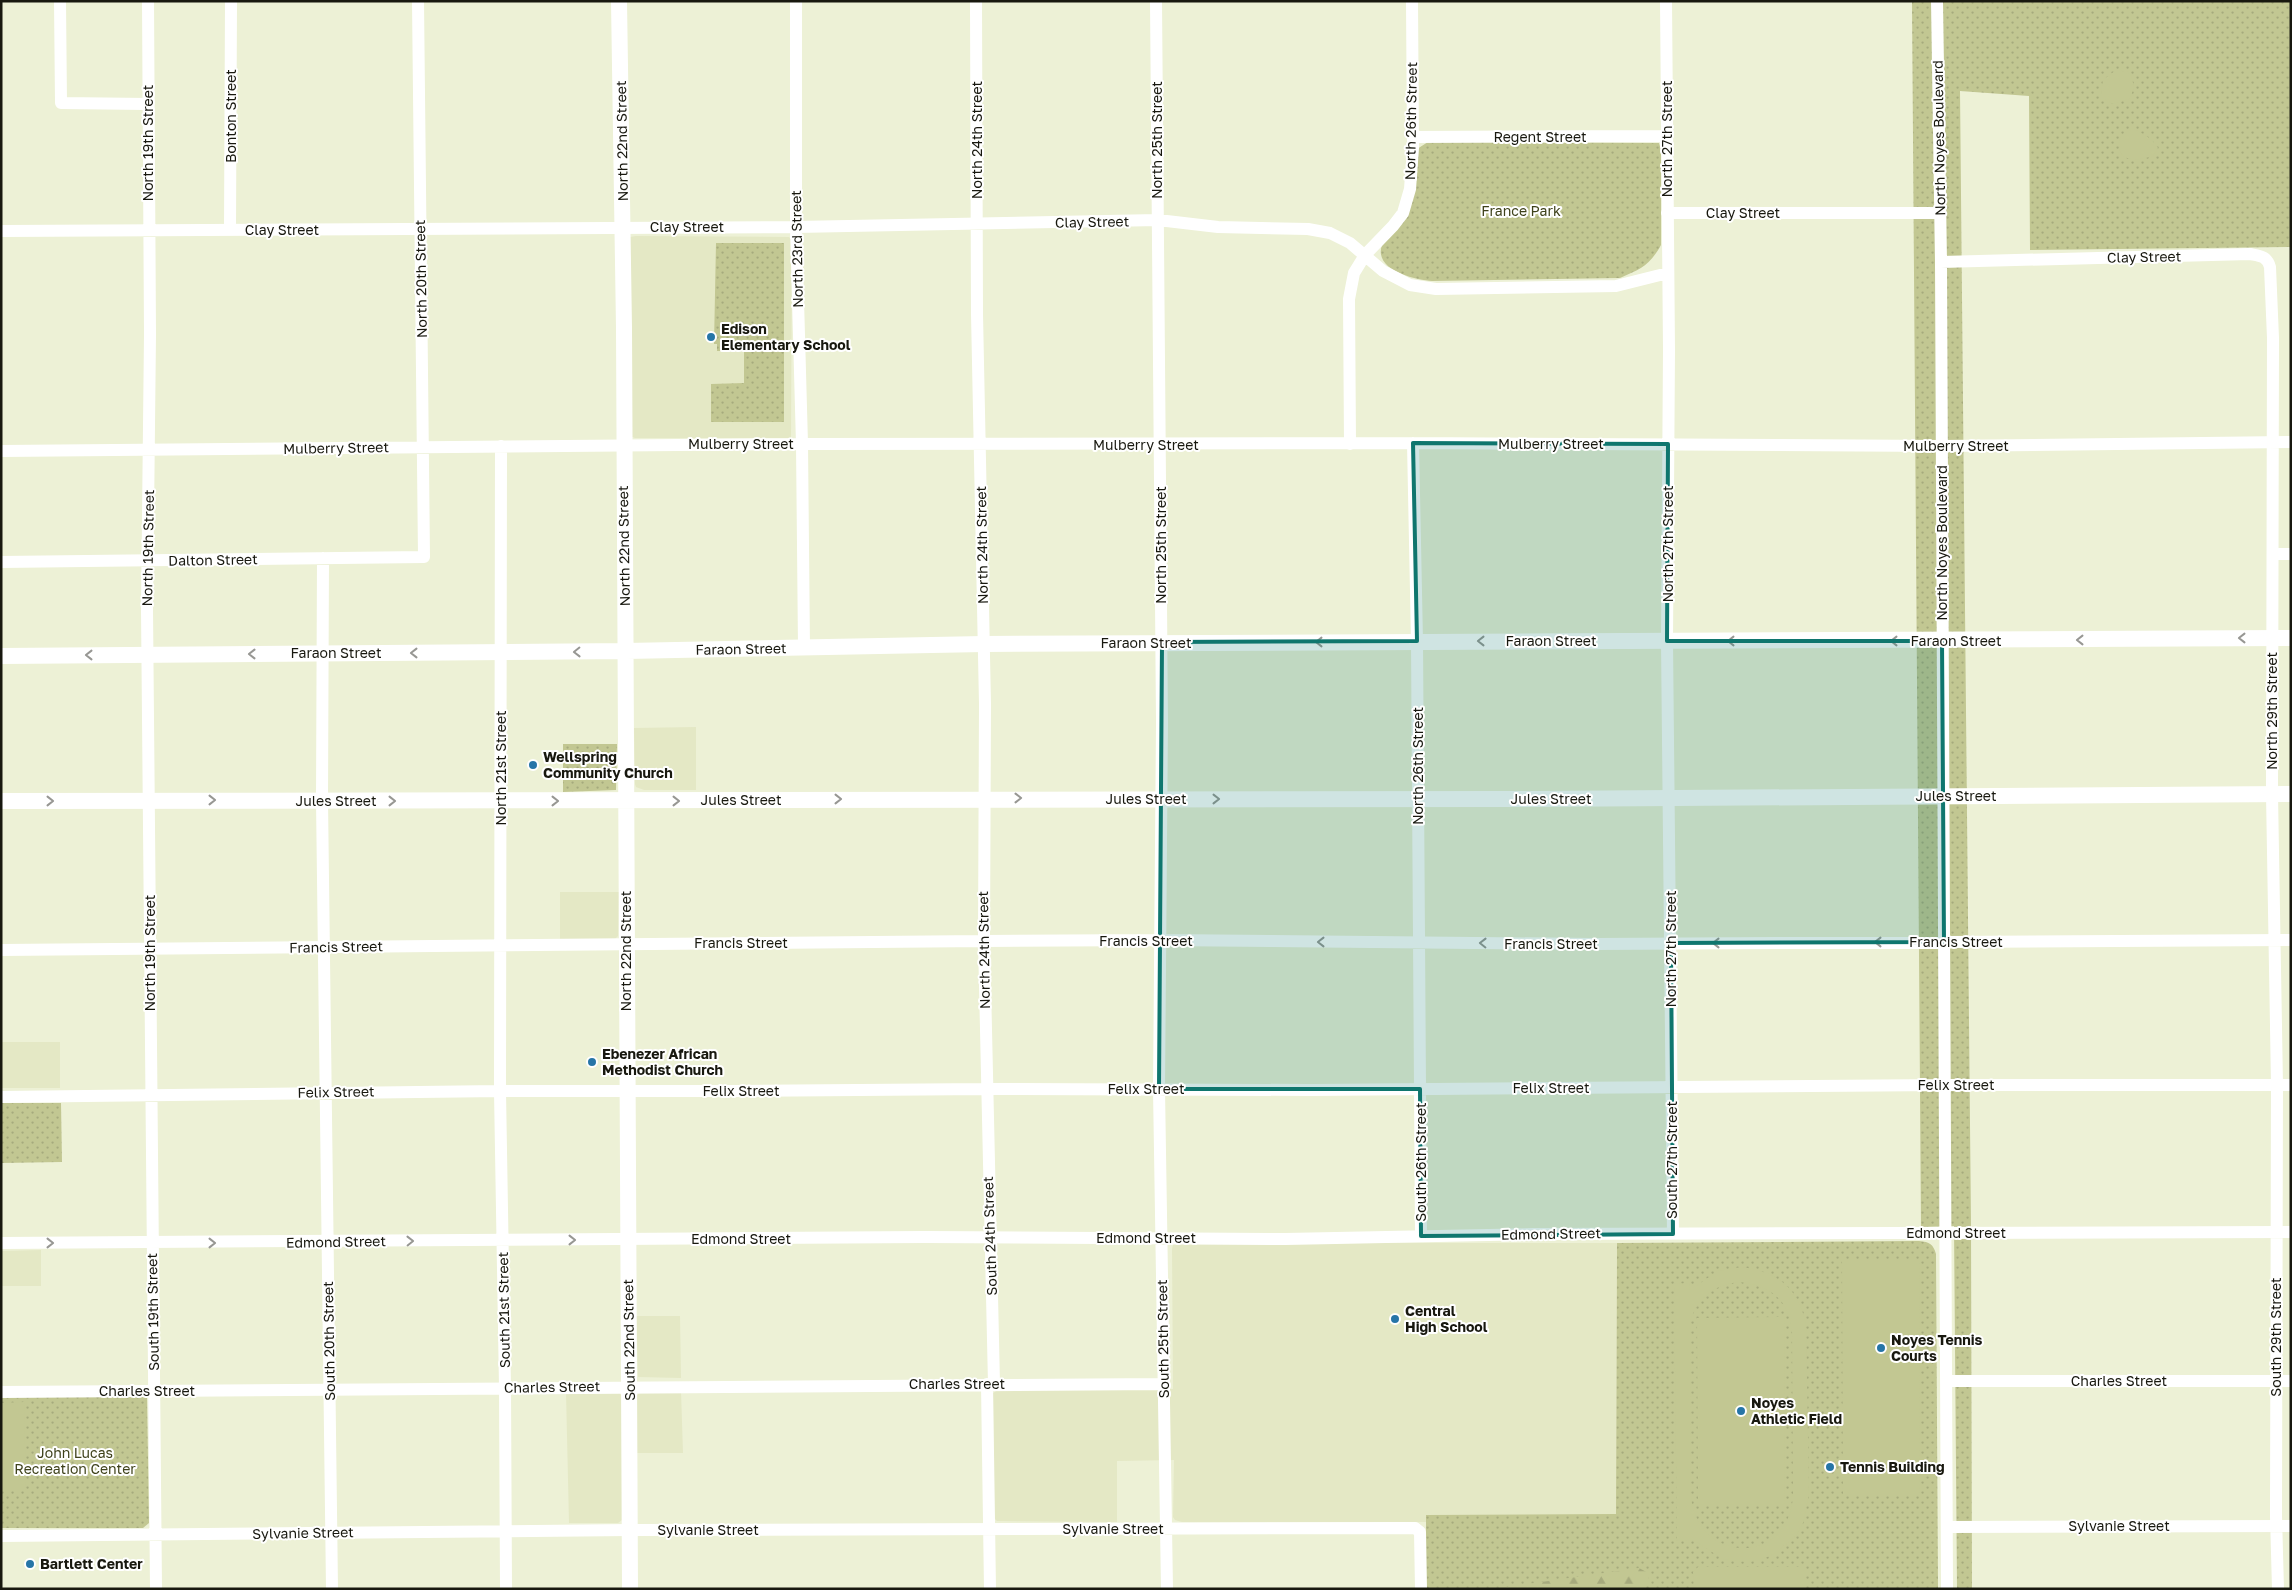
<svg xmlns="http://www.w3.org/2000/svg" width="2292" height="1590" font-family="'Golos Text',sans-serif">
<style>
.built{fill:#e4e8c5}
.grass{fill:url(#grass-dots)}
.forest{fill:url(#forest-firs)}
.garden{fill:#c2c792;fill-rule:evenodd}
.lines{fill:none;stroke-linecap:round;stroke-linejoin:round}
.minor{stroke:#fff;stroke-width:12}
.major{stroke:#fff;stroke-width:16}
.oneway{stroke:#979793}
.marked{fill:#0f766e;fill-opacity:0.2;stroke:#0f766e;stroke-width:4;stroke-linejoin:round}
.poi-dot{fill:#2675a7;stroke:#fff;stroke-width:2}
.labels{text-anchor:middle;stroke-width:4;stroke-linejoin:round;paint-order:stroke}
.street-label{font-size:14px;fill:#18180f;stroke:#fff}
.park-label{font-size:14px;fill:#3e411a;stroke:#fff}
.poi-label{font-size:14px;font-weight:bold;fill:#18180f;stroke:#fff;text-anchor:start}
</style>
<defs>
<pattern id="grass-dots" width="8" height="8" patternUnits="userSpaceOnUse" patternTransform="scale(1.25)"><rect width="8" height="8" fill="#c2c792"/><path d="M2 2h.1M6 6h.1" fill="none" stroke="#a6aa7d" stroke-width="1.8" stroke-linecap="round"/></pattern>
<pattern id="forest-firs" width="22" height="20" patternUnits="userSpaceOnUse" patternTransform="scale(1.25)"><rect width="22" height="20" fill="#c2c792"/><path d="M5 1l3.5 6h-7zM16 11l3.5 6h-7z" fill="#a6aa7d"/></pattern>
</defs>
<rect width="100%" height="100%" fill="#edf1d6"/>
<!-- built -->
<path class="built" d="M636,236l153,1 3,3 -1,198h-156l-5,-2v-199z
M696,727v63h-52l-8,-3 -1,-3 -1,-56z
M560,892h59l-1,44 -4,4h-54z
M1,1042h59v46h-59z
M1177,1243h440l-1,272h-189l-1,7h-244l-7,-2 -2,-3 1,-57 -57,1v61l-120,-1 -3,-3 -1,-125 5,-3 175,-1 -1,-140 1,-4z
M41,1250v36h-40v-35z
M636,1316h44l1,62 -43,-1z
M681,1391l2,62h-46l-1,-56 3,-4z
M566,1392l54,1 2,5v122l-4,3h-49z"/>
<!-- grass -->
<path class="grass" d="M1912,1h379v246l-261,3 -1,-154 -69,-5 11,1135 1,363h-15l-3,-363 -33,1z
M1428,142l231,1 2,7v95c-11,20 -20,24 -41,33l-188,3c-17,-1 -59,-11 -50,-36 4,-11 19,-19 25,-30 4,-10 8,-52 10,-66z
M716,243h68v179h-73v-38l33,-1v-32h-27v-7h-3z
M563,744h54l-1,46 -53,2z
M1,1103h60l1,59 -61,1z
M1919,1241c11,1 14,3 17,13l2,335h-512v-74l190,-1 1,-271z
M1,1395l146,2 2,126 -6,5h-142z"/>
<!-- forest -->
<path class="forest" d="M1639,1568l11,6 -5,15h-153z"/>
<!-- garden -->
<path class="garden" d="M2116,70l12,2c7,10 7,17 1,27l-16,5 -9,-5 -3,-6 2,-13z
M2133,129c11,5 19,9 25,19l-5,8c-18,6 -41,6 -32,-21z
M1842,1259h77l1,236h-77z
M1742,1267c36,5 58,22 64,59l3,168 -6,29 -7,13 -22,18 -14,6 -13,2 -24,-3 -30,-19 -16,1 -3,-257 15,-1 1,7 28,-19zM1740,1282c30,4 49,17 52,49l1,162c-1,71 -93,74 -102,5l-1,-175c6,-25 25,-39 50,-41z
M1784,1317l1,188h-87l-1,-187z
M24,1402l2,89h-25v-88z
M1698,1567h106v22h-110l-1,-17z"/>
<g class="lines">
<!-- minor -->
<path class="minor" d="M60,1l1,102 87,1
M148,1l2,333 -3,275 9,980
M796,1v226l6,217 2,204
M976,1l1,313 8,390 -1,237 10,443
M1156,1l6,721 -3,367 8,500
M1666,1l3,349 -2,291 6,593
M1937,1l4,261 6,1327
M1413,137l253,-1
M1667,213h272
M230,230l1,-229
M1,231l795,-4 362,-7 60,7 90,2 22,4 20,10 33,28 27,14 26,4 180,-3 52,-13
M1941,262l309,-8c10,2 17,2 20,13l3,71 -1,456 5,291 -1,431 2,73
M1413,443l4,198 4,595
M1350,444l-1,-145 5,-26 11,-18 28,-29 10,-13 7,-24 3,-41 -1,-147
M501,446l-1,645 5,297 1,201
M1,451l801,-7 611,-1 529,3 349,-4
M2273,554h18
M323,558l-1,242 10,789
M1,562l423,-5 -6,-556
M1,950l983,-9 176,-1 433,4 698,-4
M1,1097l499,-6h244l242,-2 325,1 634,-5h346
M1,1243l924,-6 360,2 249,-5 757,-2
M1948,1381h343
M987,1384l3,205
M1,1392l1163,-8
M1947,1527l344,-1
M1,1536l629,-6 785,-2 5,4 1,57"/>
<!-- major -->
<path class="major" d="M619,1l5,327 6,1261
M1,656l625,-5 358,-7 1307,-6
M1,801l1532,-2 758,-5"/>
</g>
<!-- one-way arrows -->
<defs><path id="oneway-chevron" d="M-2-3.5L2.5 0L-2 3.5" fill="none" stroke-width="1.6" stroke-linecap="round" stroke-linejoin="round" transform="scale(1.25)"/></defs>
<g class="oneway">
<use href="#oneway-chevron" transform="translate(2242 638) rotate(180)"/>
<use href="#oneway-chevron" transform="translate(2080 640) rotate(180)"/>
<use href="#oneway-chevron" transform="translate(1481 641) rotate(180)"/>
<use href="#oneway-chevron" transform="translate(1731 641) rotate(180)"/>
<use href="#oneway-chevron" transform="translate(1894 641) rotate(180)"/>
<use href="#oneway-chevron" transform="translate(1319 642) rotate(180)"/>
<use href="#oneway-chevron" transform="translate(577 652) rotate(179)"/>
<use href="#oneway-chevron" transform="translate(414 653) rotate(180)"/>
<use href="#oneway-chevron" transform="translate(252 654) rotate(180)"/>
<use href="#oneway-chevron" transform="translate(89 655) rotate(180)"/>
<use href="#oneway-chevron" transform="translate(1018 798)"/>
<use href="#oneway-chevron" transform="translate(838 799)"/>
<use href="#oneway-chevron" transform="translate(1216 799)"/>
<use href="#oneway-chevron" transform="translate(212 800)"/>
<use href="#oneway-chevron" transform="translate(50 801)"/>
<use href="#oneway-chevron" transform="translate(392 801)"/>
<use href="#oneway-chevron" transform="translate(555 801)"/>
<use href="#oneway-chevron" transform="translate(676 801)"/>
<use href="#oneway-chevron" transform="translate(1321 942) rotate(-180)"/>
<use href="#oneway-chevron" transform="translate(1878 942) rotate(180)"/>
<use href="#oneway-chevron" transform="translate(1483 943) rotate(-179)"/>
<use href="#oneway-chevron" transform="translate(1716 943) rotate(180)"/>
<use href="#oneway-chevron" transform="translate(572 1240)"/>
<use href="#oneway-chevron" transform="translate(410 1241) rotate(-1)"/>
<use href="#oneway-chevron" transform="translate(50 1243)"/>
<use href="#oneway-chevron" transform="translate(212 1243)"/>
</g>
<!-- marked area -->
<path class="marked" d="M1413,443l255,1 -1,197h275l2,301 -273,1 2,291 -252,2 -1,-147h-261l3,-447 255,-1z"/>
<!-- markers -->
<g class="poi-dot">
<circle cx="711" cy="337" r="5"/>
<circle cx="533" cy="765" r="5"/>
<circle cx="592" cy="1062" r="5"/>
<circle cx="1395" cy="1319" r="5"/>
<circle cx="1881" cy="1348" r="5"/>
<circle cx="1741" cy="1411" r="5"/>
<circle cx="1830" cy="1467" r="5"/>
<circle cx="30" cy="1564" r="5"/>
</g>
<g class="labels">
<!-- street labels -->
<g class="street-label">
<text transform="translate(231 116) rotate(-90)" y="5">Bonton Street</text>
<text transform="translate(1411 121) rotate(-89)" y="5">North 26th Street</text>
<text x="1540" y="142">Regent Street</text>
<text transform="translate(1939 138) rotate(-91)" y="5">North Noyes Boulevard</text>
<text transform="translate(1667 139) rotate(-90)" y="5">North 27th Street</text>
<text transform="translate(977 140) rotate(-90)" y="5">North 24th Street</text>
<text transform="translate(1157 140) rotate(-90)" y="5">North 25th Street</text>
<text transform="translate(622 141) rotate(-91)" y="5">North 22nd Street</text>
<text transform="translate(148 143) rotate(-90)" y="5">North 19th Street</text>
<text x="1743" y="218">Clay Street</text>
<text transform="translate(1092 222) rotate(-1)" y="5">Clay Street</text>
<text x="687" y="232">Clay Street</text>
<text x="282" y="235">Clay Street</text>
<text transform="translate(797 249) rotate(-91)" y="5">North 23rd Street</text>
<text transform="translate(2144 257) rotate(-1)" y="5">Clay Street</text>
<text transform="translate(421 279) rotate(-91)" y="5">North 20th Street</text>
<text x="741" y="449">Mulberry Street</text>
<text x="1551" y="449">Mulberry Street</text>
<text x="1146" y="450">Mulberry Street</text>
<text x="1956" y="451">Mulberry Street</text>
<text transform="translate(336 448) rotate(-1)" y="5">Mulberry Street</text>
<text transform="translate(1942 543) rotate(-90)" y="5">North Noyes Boulevard</text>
<text transform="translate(1668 544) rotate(-90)" y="5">North 27th Street</text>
<text transform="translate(982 545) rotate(-91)" y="5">North 24th Street</text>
<text transform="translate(1161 545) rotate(-90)" y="5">North 25th Street</text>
<text transform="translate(624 546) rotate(-91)" y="5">North 22nd Street</text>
<text transform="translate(148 548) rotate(-89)" y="5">North 19th Street</text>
<text transform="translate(213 560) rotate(-1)" y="5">Dalton Street</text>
<text x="1551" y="646">Faraon Street</text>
<text x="1956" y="646">Faraon Street</text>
<text x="1146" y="648">Faraon Street</text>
<text transform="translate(741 649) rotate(-1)" y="5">Faraon Street</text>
<text x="336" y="658">Faraon Street</text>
<text transform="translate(2272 711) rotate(-90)" y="5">North 29th Street</text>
<text transform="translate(1418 766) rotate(-90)" y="5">North 26th Street</text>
<text transform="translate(501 768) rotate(-90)" y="5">North 21st Street</text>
<text x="1956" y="801">Jules Street</text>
<text x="1146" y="804">Jules Street</text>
<text x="1551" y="804">Jules Street</text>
<text x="741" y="805">Jules Street</text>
<text x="336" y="806">Jules Street</text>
<text x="1146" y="946">Francis Street</text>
<text x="1956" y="947">Francis Street</text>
<text x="741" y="948">Francis Street</text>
<text x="1551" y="949">Francis Street</text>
<text transform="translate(336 947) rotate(-1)" y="5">Francis Street</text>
<text transform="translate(1671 949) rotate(-90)" y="5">North 27th Street</text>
<text transform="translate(984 950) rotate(-91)" y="5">North 24th Street</text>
<text transform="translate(626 951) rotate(-90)" y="5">North 22nd Street</text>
<text transform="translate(150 953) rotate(-90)" y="5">North 19th Street</text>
<text x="1956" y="1090">Felix Street</text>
<text x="1551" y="1093">Felix Street</text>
<text x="1146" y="1094">Felix Street</text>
<text x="741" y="1096">Felix Street</text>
<text transform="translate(336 1092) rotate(-1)" y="5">Felix Street</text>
<text transform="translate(1672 1160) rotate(-90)" y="5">South 27th Street</text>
<text transform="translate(1421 1162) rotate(-90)" y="5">South 26th Street</text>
<text x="1956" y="1238">Edmond Street</text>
<text transform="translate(1551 1234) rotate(-1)" y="5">Edmond Street</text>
<text transform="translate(990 1236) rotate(-92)" y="5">South 24th Street</text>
<text x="1146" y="1243">Edmond Street</text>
<text x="741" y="1244">Edmond Street</text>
<text transform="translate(336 1242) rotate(-1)" y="5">Edmond Street</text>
<text transform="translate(504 1310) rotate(-91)" y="5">South 21st Street</text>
<text transform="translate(153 1312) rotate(-91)" y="5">South 19th Street</text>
<text transform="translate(2276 1337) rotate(-90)" y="5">South 29th Street</text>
<text transform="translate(1163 1339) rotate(-91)" y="5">South 25th Street</text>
<text transform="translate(629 1340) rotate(-91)" y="5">South 22nd Street</text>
<text transform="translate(329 1341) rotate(-91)" y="5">South 20th Street</text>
<text x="2119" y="1386">Charles Street</text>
<text x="957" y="1389">Charles Street</text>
<text transform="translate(552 1387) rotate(-1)" y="5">Charles Street</text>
<text x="147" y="1396">Charles Street</text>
<text x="2119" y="1531">Sylvanie Street</text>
<text x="1113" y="1534">Sylvanie Street</text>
<text x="708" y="1535">Sylvanie Street</text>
<text transform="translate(303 1533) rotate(-1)" y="5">Sylvanie Street</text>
</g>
<!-- park labels -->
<g class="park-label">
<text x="1521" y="216">France Park</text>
<text x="75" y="1458">John Lucas<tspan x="75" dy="16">Recreation Center</tspan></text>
</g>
<!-- poi labels -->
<g class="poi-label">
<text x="721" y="334">Edison<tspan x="721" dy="16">Elementary School</tspan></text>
<text x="543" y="762">Wellspring<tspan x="543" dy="16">Community Church</tspan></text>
<text x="602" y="1059">Ebenezer African<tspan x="602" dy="16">Methodist Church</tspan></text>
<text x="1405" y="1316">Central<tspan x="1405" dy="16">High School</tspan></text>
<text x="1891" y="1345">Noyes Tennis<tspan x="1891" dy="16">Courts</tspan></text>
<text x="1751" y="1408">Noyes<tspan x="1751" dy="16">Athletic Field</tspan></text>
<text x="1840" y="1472">Tennis Building</text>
<text x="40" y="1569">Bartlett Center</text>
</g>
</g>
<!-- border -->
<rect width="2292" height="1590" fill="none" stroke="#18180f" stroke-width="5"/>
</svg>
